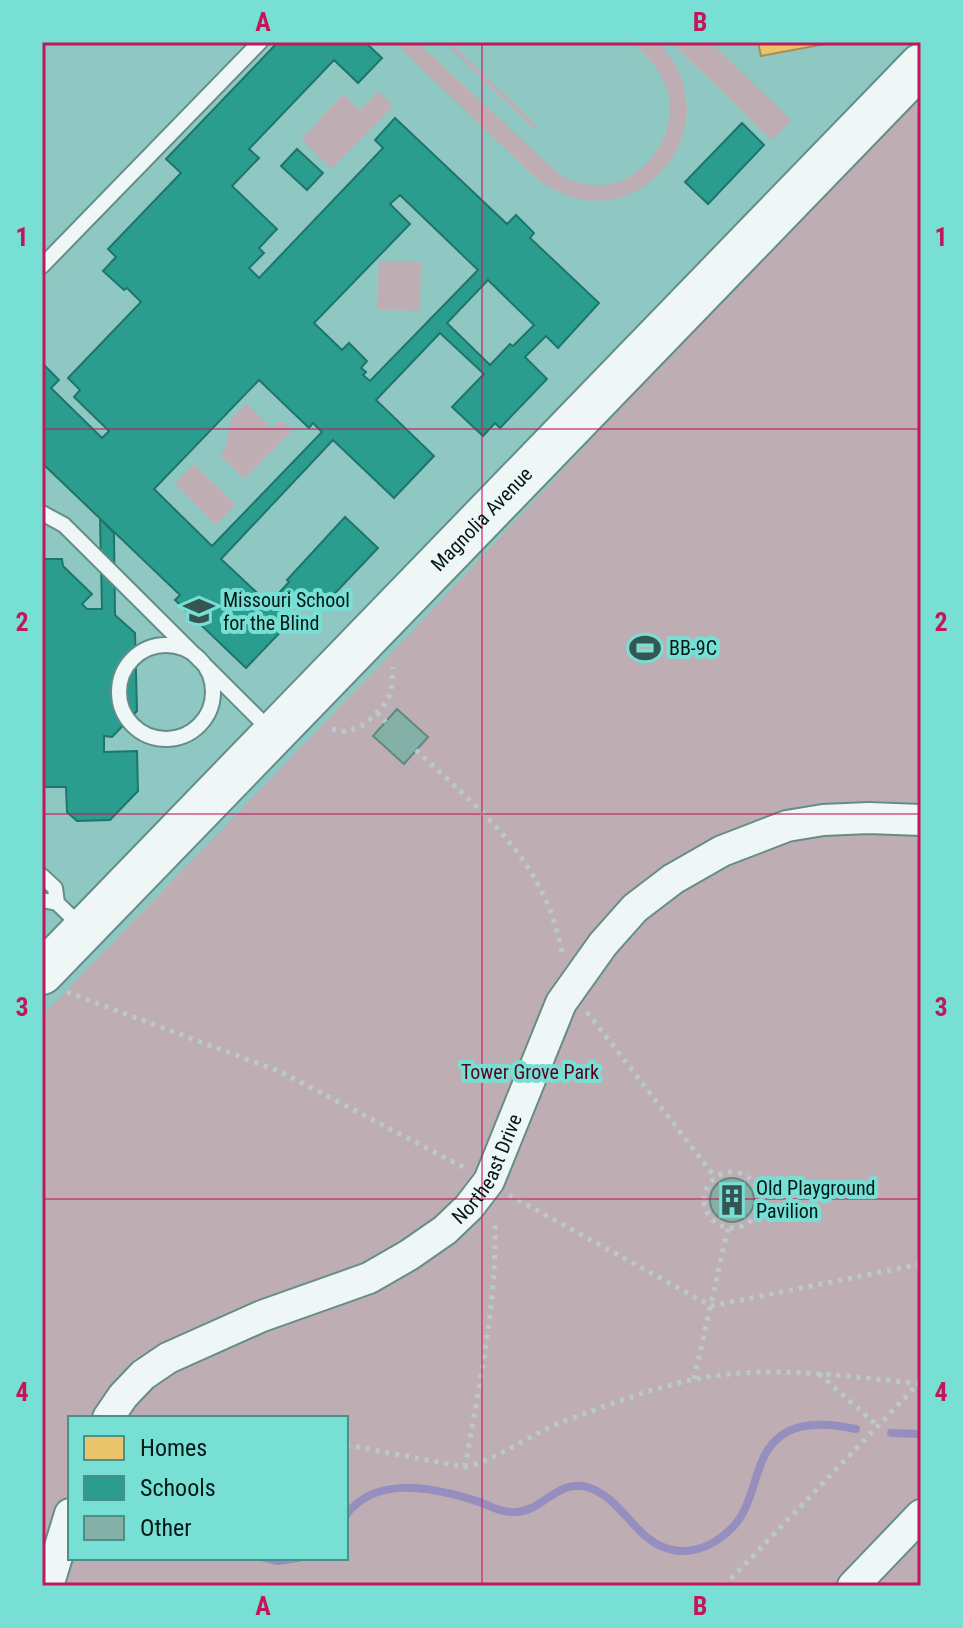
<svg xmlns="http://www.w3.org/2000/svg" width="963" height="1628" font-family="'Roboto Condensed',sans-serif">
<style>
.green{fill:#beaeb3;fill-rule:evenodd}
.homes{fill:#e9c46a;stroke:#a49151;stroke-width:2}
.schools{fill:#2a9d8f;stroke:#1e756b;stroke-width:2;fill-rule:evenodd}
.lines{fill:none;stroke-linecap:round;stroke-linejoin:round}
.stream{stroke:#968ebe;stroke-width:8}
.building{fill:#85b0a7;stroke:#5c8981;stroke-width:2}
.lane-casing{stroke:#648d89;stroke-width:18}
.street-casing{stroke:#648d89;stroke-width:34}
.secondary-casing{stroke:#648d89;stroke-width:46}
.path{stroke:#b9cac8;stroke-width:5;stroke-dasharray:4 6;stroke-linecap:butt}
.lane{stroke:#eef7f6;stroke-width:14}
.street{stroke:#eef7f6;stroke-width:30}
.secondary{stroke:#eef7f6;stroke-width:42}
.grid{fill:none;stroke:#c2185b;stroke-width:2;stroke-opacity:0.55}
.labels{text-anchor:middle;stroke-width:8;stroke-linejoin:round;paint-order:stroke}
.street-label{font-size:20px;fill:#031917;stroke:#78dfd5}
.poi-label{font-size:20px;fill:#031917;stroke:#78dfd5;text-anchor:start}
.park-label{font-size:20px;fill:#560423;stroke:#78dfd5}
.neatline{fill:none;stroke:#c2185b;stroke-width:3}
.grid-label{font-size:26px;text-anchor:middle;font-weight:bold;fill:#c2185b}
</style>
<rect width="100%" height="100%" fill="#8fc8c2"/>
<!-- green -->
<path class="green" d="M397,42h20l144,134c13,6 28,10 43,9 44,-4 78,-57 62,-99 -7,-18 -20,-31 -34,-44h26c82,86 -28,210 -122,136l-131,-125z
M671,42h39l81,78 -19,20z
M453,45l83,80 -3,3 -83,-80z
M378,91l15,15 -61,63 -31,-30 43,-45 16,16z
M921,95v1491h-879v-570l345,-358 373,-399zM70,1418h276v140h-276z
M379,261l42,1 -1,49 -43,-1z
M247,403l25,26 9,-9 11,11 -48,48 -24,-24 6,-7 5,-29z
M194,464l42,41 -20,20 -41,-41z"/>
<!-- homes -->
<path class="homes" d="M758,42h73v1l-70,13z"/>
<!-- schools -->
<path class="schools" d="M278,42h87l17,16 -24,25 -24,-23 -85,89 10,9 -27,28 45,43 -18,19 5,5 -15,15 10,10 124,-130 -8,-8 20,-22 112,106 9,-9 18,18 -4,5 69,65 -41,45 -12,-12 -21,21 22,22 -47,49 -5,-5 -12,13 -31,-29 32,-33 -44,-41 -64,67 58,56 -40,42 -61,-58 -112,119 48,45 20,-22 -2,-2 58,-63 33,31 -59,62 -18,-18 -20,21 9,9 -44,46 -71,-68 5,-5 -138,-132v-100l17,17 -8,8 51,50 7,-7 -35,-34 6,-7 -12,-12 73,-76 -14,-14 -3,2 -21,-19 13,-14 -8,-8 73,-76 -15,-14zM400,195l78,75 -108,111 -7,-6 3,-3 -5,-4 6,-7 -18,-18 -7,7 -28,-27 96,-99 -20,-20zM488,280l46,45 -21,21 -3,-2 -20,21 -43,-42zM259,380l50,48 4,-5 9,9 -110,114 -58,-57z
M742,123l22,22 -56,59 -23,-22z
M297,149l26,24 -16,17 -26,-24z
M100,519l14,14 1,82 20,18 2,78 -25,26 -8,-1v16l33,-1 1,40 -28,29 -33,1 -10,-9 -1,-25h-24v-228h20l1,7 29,28 -10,10 5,5h15z"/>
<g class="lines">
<!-- stream -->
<path class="stream" d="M891,1433l30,1
M346,1515c29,-39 83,-28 124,-16 16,4 29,14 46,13 27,-1 41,-33 71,-25 37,11 48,56 86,63 13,3 30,-1 41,-8 36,-22 34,-46 48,-81 17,-41 57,-40 94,-32
M265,1558l13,3 20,-3"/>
</g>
<!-- building -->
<path class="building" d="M397,709l31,28 -24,27 -31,-28z
M710 1200a22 22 0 1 1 44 0a22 22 0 1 1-44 0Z"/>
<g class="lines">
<defs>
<path id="lane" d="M42,266l218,-224
M42,513l22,12 207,206
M119 692a47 47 0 1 1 94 0a47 47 0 1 1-94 0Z
M42,876l13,12 2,15
M42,900l15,3 26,25"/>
<g id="street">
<path id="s1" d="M108,1418l15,-22 20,-21 25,-17 94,-42 107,-38 40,-23 36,-25 24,-23 20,-26 72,-178 42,-59 32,-36 38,-29 49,-28 65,-25 36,-6 46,-2 52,2"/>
<path d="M48,1586l22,-72"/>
<path d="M853,1586l68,-71"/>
</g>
<g id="secondary">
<path id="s2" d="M42,973l879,-908"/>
</g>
</defs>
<!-- lane casing -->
<use href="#lane" class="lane-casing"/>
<!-- street casing -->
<use href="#street" class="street-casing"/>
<!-- secondary casing -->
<use href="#secondary" class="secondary-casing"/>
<!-- path -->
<path class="path" d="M377,713l9,9
M332,729l14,3 19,-8 18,-17 8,-14 2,-26
M416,750c66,62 128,109 146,202
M67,992l214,80 186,97
M587,1012l128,165
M704 1200a28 28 0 1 1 56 0a28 28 0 1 1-56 0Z
M509,1195l202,111 210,-42
M819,1374l59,52
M694,1379l34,-151
M346,1445l119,22c37,-9 68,-35 104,-48 40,-14 80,-30 122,-39 70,-16 159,-4 230,4
M465,1467c14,-81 32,-163 30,-245
M724,1586l196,-204"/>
<!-- lane -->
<use href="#lane" class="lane"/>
<!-- street -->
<use href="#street" class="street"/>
<!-- secondary -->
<use href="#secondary" class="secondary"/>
</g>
<!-- grid -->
<path class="grid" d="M482,42v1544M42,429h879M42,814h879M42,1199h879"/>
<!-- icons -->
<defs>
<symbol id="school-bare" viewBox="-9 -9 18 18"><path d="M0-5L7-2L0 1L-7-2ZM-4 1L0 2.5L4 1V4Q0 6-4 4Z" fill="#345653" stroke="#78dfd5" stroke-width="2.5" paint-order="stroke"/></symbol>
<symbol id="stadium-bare" viewBox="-9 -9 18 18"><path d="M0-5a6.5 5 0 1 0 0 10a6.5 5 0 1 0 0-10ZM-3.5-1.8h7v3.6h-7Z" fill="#345653" stroke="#78dfd5" stroke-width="2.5" paint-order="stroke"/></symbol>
<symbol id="building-bare" viewBox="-9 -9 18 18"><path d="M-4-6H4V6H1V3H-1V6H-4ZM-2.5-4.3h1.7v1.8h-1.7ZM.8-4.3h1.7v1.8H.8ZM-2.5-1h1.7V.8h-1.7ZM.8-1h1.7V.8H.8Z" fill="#345653" stroke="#78dfd5" stroke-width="2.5" paint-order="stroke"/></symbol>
</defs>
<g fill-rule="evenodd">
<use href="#school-bare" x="177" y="589" width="44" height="44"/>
<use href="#stadium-bare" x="623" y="626" width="44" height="44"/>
<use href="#building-bare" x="710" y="1178" width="44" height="44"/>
</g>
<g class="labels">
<!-- street labels -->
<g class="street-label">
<text dy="7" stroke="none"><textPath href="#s2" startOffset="632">Magnolia Avenue</textPath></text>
<text dy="7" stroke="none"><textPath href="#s1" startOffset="468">Northeast Drive</textPath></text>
</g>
<!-- poi labels -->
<g class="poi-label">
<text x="223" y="607">Missouri School<tspan x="223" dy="23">for the Blind</tspan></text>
<text x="669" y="655">BB-9C</text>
<text x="756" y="1195">Old Playground<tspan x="756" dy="23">Pavilion</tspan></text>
</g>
<!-- park labels -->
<g class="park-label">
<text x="530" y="1079">Tower Grove Park</text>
</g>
</g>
<!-- border -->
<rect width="963" height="1628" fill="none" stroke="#78dfd5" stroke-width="88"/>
<!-- legend -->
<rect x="68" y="1416" width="280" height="144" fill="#78dfd5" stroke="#499089" stroke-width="2"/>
<rect x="84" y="1436" width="40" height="24" fill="#e9c46a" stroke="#499089" stroke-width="2"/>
<text x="140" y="1456" font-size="24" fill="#031917">Homes</text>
<rect x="84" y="1476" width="40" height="24" fill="#2a9d8f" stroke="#499089" stroke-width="2"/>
<text x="140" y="1496" font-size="24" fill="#031917">Schools</text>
<rect x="84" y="1516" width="40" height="24" fill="#85b0a7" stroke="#499089" stroke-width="2"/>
<text x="140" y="1536" font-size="24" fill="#031917">Other</text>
<rect x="44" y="44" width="875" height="1540" class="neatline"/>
<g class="grid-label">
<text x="263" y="31">A</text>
<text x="700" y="31">B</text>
<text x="22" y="246">1</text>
<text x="941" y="246">1</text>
<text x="22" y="631">2</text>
<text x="941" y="631">2</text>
<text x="22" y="1016">3</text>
<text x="941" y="1016">3</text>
<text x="22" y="1401">4</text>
<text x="941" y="1401">4</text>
<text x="263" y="1615">A</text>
<text x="700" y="1615">B</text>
</g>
</svg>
